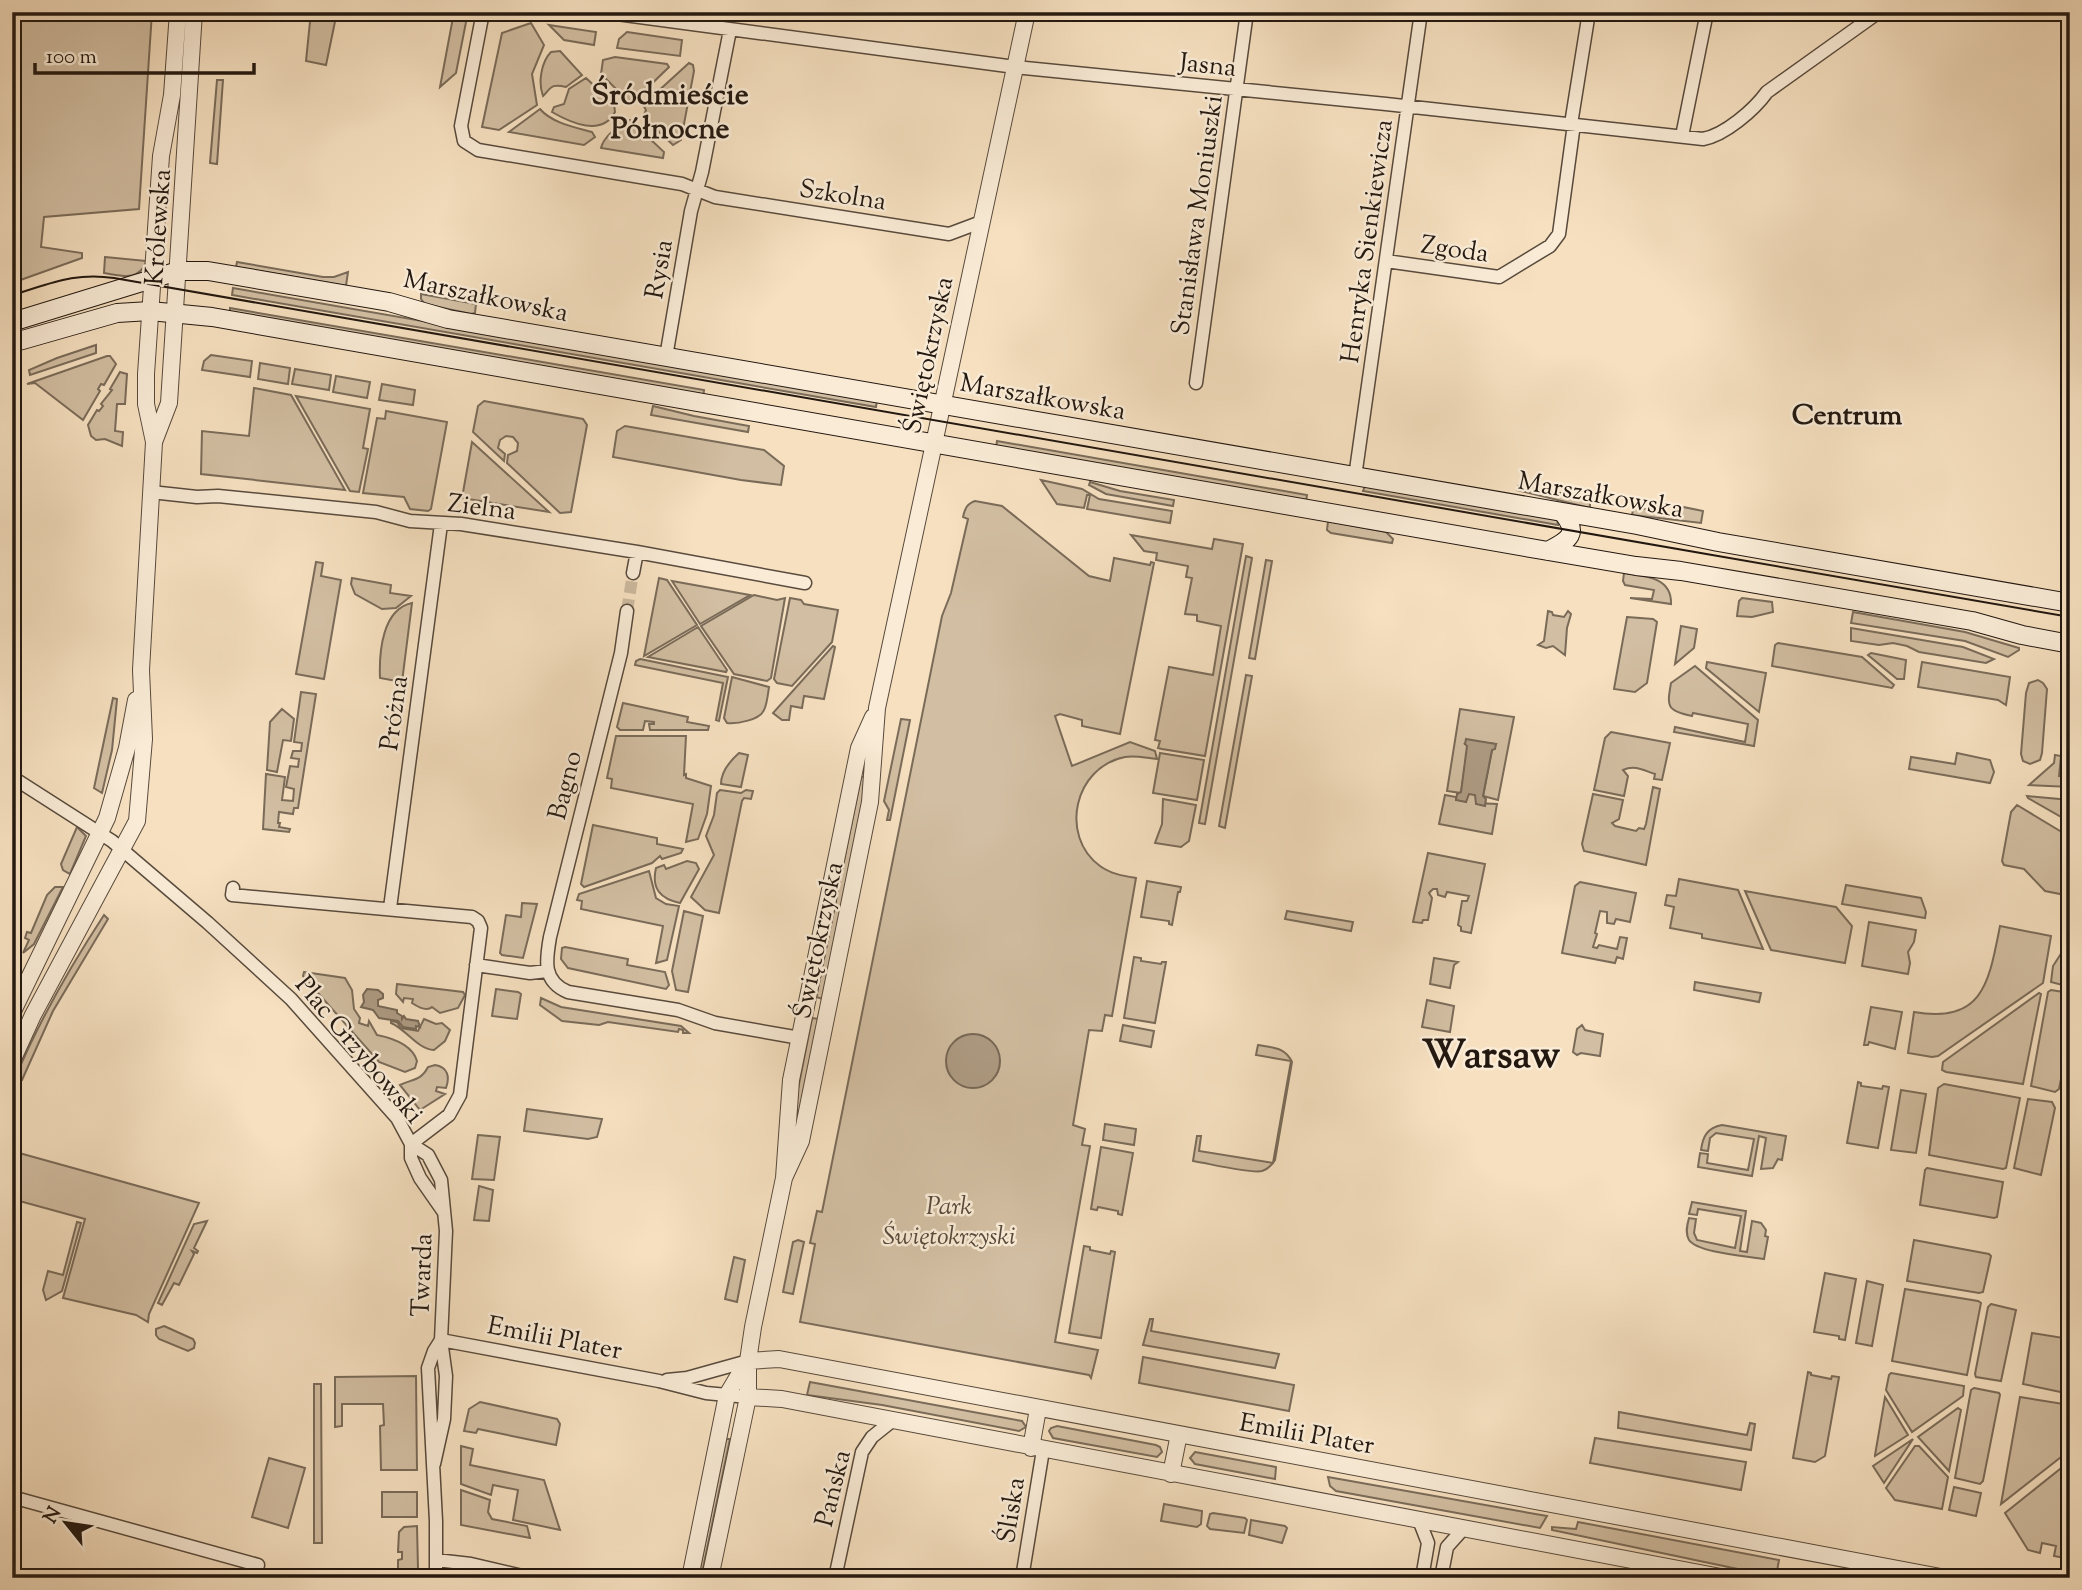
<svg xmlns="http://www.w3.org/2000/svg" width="2082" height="1590" font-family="'Sorts Mill Goudy',serif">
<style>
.green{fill:#d2bea2;stroke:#7a6b59;stroke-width:2}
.water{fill:#ae9c84;stroke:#766756;stroke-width:2}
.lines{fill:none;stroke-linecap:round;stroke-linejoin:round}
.minor-tunnel{stroke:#ccb89d;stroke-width:12;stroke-dasharray:12 6;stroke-linecap:butt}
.minor-casing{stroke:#584a3c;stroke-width:15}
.tertiary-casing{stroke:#584a3c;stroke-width:18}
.secondary-casing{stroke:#231810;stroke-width:20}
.minor{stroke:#f9ebd6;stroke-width:12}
.tertiary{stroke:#f9ebd6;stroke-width:16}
.secondary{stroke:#f9ebd6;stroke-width:18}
.tram{stroke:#231810;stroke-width:2}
.labels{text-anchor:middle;stroke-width:5;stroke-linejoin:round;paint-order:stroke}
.street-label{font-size:26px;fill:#231810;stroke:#f9ebd6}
.park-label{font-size:26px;font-style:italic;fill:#584a3c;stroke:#f9ebd6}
.neighbourhood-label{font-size:28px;font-weight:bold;fill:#231810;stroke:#f9ebd6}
.quarter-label{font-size:30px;font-weight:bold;fill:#231810;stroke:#f9ebd6}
.town-label{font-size:40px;font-weight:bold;fill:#231810;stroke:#f9ebd6}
</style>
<rect width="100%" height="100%" fill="#f6e0c0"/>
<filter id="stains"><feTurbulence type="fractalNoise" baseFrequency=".00286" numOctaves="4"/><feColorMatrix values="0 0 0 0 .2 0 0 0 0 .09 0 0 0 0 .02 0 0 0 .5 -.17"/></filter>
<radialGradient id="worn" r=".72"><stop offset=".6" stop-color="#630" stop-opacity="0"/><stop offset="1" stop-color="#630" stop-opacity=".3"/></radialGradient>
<!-- green -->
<path class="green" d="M12,12h140l-13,197 -95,8 -3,30 41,6v5l-70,25z
M311,12h26l-11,53 -20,-4z
M454,12h14l-12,61 -16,14z
M531,23l13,22 -12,29 5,31 -38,25 -17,-3 20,-94z
M549,25l47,7 -2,13 -30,-5z
M627,32l55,8 -2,16 -63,-8 2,-9z
M560,51l22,24 -16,12c-15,-4 -15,1 -23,9 -5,-13 -2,-34 8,-44z
M615,57l52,7 2,3 -34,33 -7,1 -27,-27 2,-14z
M689,63l4,2 1,6 -13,69 -8,5 -30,-28 3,-7 -3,-5z
M586,78l28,26 1,8c-13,25 -44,11 -63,0l2,-5 10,-3 5,-15z
M217,80h6l-6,84 -7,-1z
M540,109c12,14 34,18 52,23l3,5 -11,8 -75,-13z
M630,120l34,32 -1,6 -62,-10c2,-10 18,-25 29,-28z
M105,257l42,4c-9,21 -24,15 -43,12z
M237,262l86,15h11l14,-5 -2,14 -110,-19z
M233,288l644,112 -1,7 -644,-112z
M421,294l55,10 -1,9 -4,1 -46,-10 -4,-5z
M230,308l474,82 -1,8 -473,-85z
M96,345v8l-66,22 -1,-5 28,-12z
M211,355l41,6 -2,16 -48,-7 2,-9z
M107,356h3l6,8 -12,21 -3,-1 -3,5 2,2 -17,29 -48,-37 -8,1z
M260,363l30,5 -2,16 -30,-5z
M295,369l36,6 -2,15 -37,-6z
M120,372l7,2 -2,30h-8l-2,27 8,1 -1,14 -17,-7 -9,1 -5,-4 -3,-11 9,-15 2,1 4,-5 -2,-2 11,-14 -2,-1z
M336,376l34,6 -3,16 -34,-6z
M382,384l33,6 -2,15 -34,-5z
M254,388l37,7 54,95 -144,-16 1,-43 47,5z
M296,396l74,13 -7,39 5,1 -9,43 -9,-1z
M484,401l99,18 4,6 -16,87 -11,1 -53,-50 1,-8 9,-4 1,-8 -5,-6 -7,-1 -6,4 -2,8 7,6 -1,7 -31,-29 5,-26z
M653,406l41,10 55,10 -1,6 -97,-17z
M386,411l61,11 -16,87 -3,2 -18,-2 -6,-12 -41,-4 14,-75 8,1z
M625,426l139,24 20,16 -3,19 -40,-5 -128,-23 4,-26z
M997,441l310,54 -1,7 -310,-54z
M472,442l77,70 -87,-14z
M1041,480l41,9 17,10 73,12 -2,12 -83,-14 3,-14h-3l-3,13 -27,-4z
M1090,482l30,9 54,9 -1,6 -67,-12 -17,-9z
M1365,486l192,32 1,7 -195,-34z
M1518,486l67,11 5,5v6l-73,-18z
M975,501l27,5 87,70 21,5 4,-23 36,7 1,-3 3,1 -34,171 -38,-8v-6l-22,-6 -5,2 17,50 58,-24 25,9 2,8c-11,-1 -22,-4 -32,-2 -51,10 -66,79 -25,109 11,8 24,10 36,12l-24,138 -7,-1 -3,16 -13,-1 -16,95 12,4 -3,16 8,1 -35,196 43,8 -7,28 -2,-3 -289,-53 15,-78 -5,-1 7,-32 5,1 120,-596 9,-23 17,-74 -5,-2c2,-9 4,-13 12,-16z
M1637,507l42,10 4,-10 20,4 -2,12 -69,-8 1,-5z
M1328,521l58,11 7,7 -1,4 -61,-10 -4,-3z
M1131,535l81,14 2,-10 29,5 -38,212 -43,-7 -4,-1 2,-7 -5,-1 14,-73 44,8 8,-49 -24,-5v-6l-12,-1 7,-36 -6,-1 2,-11 -32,-6 1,-7 -13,-2z
M1246,556l6,2 -47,266 -6,-1z
M1266,560l6,1 -17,98 -6,-1z
M316,562l7,1 -2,13 20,4 -17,99 -28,-5z
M1624,573c21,3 48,4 47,31l-41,-6 22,1 2,-9 -29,-5 -2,-4z
M352,578l39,7 -1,8 21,3 -15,12 -14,1 -27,-15 -4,-10z
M659,578l8,2 30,45 -53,31z
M672,581l78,14 -50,29z
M754,595l23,5 8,-2 -14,80 -4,3 -33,-7 -33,-48z
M790,598l11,2 3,4 34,6 -6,32 -40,44 -15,-3 -3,-4z
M1742,598l30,4 1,10 -21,5 -15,-1 2,-15z
M412,603l-10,79 -22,-4c-1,-25 2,-69 32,-75z
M1548,611l4,1 1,3 11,2 4,-6 3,3 -4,14 -2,27 -12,-9 -7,2 -8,-3 6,-4z
M1853,612l112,20 54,16v2l-11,7 -43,-16 -114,-18z
M1627,617l26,2 4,3 -10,61 -12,9 -21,-3z
M1681,626l16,3 -3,19 -19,16z
M698,627l29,43 -1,2 -78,-15z
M1851,628l112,19 31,12 -8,4 -67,-11 -12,-6 -14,-3 -14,2 -28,-4z
M1778,643l84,14 32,28 -2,3 -120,-22 3,-21z
M833,646l2,1 -11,52 -20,-3 -2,12 -11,-2 -2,14h-7l-9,-7z
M1871,653l35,7 -2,19h-7l-29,-24z
M640,659l88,18 -9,44 -3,-1 7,-37 -88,-18 1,-4z
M1707,662l59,11 -7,39 -53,-44z
M1922,662l88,15 -4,28 -8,-5 -80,-13z
M1695,666l63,54 -4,26 -80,-14 1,-5 70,15 3,-18 -55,-11 -1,3c-26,-5 -25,-10 -21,-33z
M1246,675l6,1 -27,152 -6,-2z
M732,677l37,10c-1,7 -2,17 -5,23 -4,10 -27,14 -37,13l-3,-5z
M2038,680l5,3 4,6 -5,64 -2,7 -10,4 -7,-3 -2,-7 5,-61 3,-10z
M301,692l15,2 -18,114h-4l-1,6 -14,-2 -1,11h2l-1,4 11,2 -1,3 -26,-3 3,-55 19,3 -3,23 11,1 1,-12 -8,-2 4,-21 8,1 1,-8 -8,-1 2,-7h8l1,-8 -8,-1z
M113,698l4,1 -5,51 -10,43 -8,-5z
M623,703l65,14 -1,5 22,4 -1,4h-58l-1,-6h5v-2l-9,-1 -2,9h-23l-3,-3z
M282,709l12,10 -3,22 -8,-1 -6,32 -10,-2 3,-48z
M1460,709l54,8 -16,83 -15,-4 9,-46 4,-6 -24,-3 -7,3 3,2 -7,47 -14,-2z
M901,719l9,1 -20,100h-3l2,-10 -5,-9z
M1611,732l59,11 -8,37 -8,-1 1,-5c-10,-3 -20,-10 -32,-4l5,6 -4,20 -30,-6 11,-52z
M616,736h70l-2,39 2,-1v4l25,8 -4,28 -9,25 -12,3 7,-38 -82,-16 1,-9 -5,-1z
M739,753l9,2 -7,32 -20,-3c0,-13 9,-23 18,-31z
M1160,753l44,7 -7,40 -44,-7z
M1957,753l33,7 4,12 -4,11 -81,-14 2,-12 44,7z
M2055,755l6,1 -2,20 11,1v10l-41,-2 25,-22z
M861,777h5l-3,23 -40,199 -7,-2z
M1653,787l7,2 -14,76 -62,-14 -2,-7 11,-50 30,6 -4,19 -7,4 3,3 21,5 3,-3 5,1 2,-5z
M720,790l21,3 5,-3 7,1 -2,8 -7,-1 -2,3 -23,112 -14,-3 -14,-13 23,-42 -8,-19 8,-21 3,-22z
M1469,793l7,2v8l21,1 -5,30 -53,-10 6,-29 11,2v3l11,-3z
M2027,796l43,4v22l-42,-24z
M1163,799l33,6 -7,36 -8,6 -26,-4 7,-19z
M2017,805l53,32v59l-25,-5 -21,-22 -20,-4 -2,-4 9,-49z
M593,825l64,13v6l26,5 -2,4 -19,6 -2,-3 -8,7 -68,24 -3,-3z
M77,827l9,9 -16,38 -7,-4 -2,-6z
M1428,853l57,11 -14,69 -10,-2v-4l-3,-2 4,-24h5l2,-5 -22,-4 -2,5 -7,-2 -1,-6h-4l-4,4 3,5 -4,22h-5l-1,3 -9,-1z
M687,861l9,2 3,6 -19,34c-19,-4 -29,-14 -24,-35l8,-3 2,4z
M649,871l7,27 10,6 13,2 -12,54 -11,3 7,-37 -82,-17 1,-8 -5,-1 2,-6z
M1679,879l59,11 25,59 -61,-11v-4l-32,-6 4,-21 -9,-2 2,-10 9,1z
M1147,881l34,6 -1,5h-2l-6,33 -3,-1v-3l-28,-4z
M1580,882l56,11 -6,29 -14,-3 -2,5 -7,-1v-11l-7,-1 -5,22 2,1 -4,13 4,1 2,-3 18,4 3,-12 7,1 -4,21 -6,-2 -2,6 -53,-10 13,-67z
M1846,885l75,13 5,14 -1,6 -83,-14z
M55,887h8l-29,57 -11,9 6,-13 -4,-2 2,-6 4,1 16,-38z
M1745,891l91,16 16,19 -7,37 -74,-13z
M522,903l15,1 -14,54 -21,-3 -2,-2 6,-38 15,2z
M684,911l19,5 -15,76 -12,-2 -4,-19z
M1287,911l66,11 -2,9 -66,-12z
M104,915l4,4 -55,92 -31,69 -5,-1 -1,-3c24,-57 54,-109 88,-161z
M1869,922l47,8 -2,12 -6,10 2,11 -2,11 -46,-8z
M2000,926l51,10 -8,47 -105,73 -6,1 -24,-4 6,-41c70,12 75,-31 86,-86z
M565,947l63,12 -1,6 38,7 4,13 -3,4 -98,-21 -7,-9 1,-11z
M2064,949l6,1v37l-19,-5 2,-16z
M1134,957l7,1v3l20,3 1,-2h4l-11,61 -31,-5z
M1434,958l24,4 -4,3 -4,23 -20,-4z
M304,972l41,6 7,12 2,19 6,9 -1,5 9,3 1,-5 8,14c15,3 35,9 40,26l-2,7 -10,4 -26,-10 -76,-86z
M1695,982l66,11 -2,9 -65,-12z
M397,984l66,8 2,3 -7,13 -18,5 -8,-6c-5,5 -14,0 -20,-4l1,-4 -9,-1 -1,4 -7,-8z
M496,989l22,3 3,2 -4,25 -25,-3z
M2051,990l19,3v41l-11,55 -4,3 -24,-6 17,-94z
M2039,993l2,1 -18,90 -77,-12 -4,-2 1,-8z
M541,998l20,9 120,19 8,7h-6v-3l-4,-1 -1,3 -70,-10 -9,3 -37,-4 -22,-16z
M1427,1000l27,6 -4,26 -28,-5z
M1871,1007l31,5 -7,37 -26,-7 -1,3h-4z
M812,1018l7,1 -20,97h-4l3,-27z
M424,1019l12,5 6,-1 8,7 -5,11 -11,9c-17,-1 -27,-20 -43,-27v-2l6,1 4,6 17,3z
M1123,1025l31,6 -3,16 -31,-6z
M1582,1025l3,5 18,4 -3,22 -19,-3 -4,2 -4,-3 4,-23z
M1258,1045c15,3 27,2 34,17l-17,98c-3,5 -7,9 -13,11 -12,3 -55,-8 -69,-10l4,-25h4l-2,15 74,12 18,-102 -35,-6z
M435,1065c13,2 15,12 11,23l-9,-1 -1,4 9,3 -25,16 -20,-25c12,-6 21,-4 28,-18z
M1858,1082l3,1v3l21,3 1,-3 6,1 -11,61 -31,-5z
M1944,1084l76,14 -14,70 -3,1 -74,-14 9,-67z
M1901,1090l25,4 -10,59 -25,-3z
M2028,1099l24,3 3,6 -14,67 -27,-7z
M527,1109l75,10 -5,18 -9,2 -64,-8z
M1105,1124l31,5 -2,16 -31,-5z
M1722,1125l64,11 -4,24 -4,-1 -5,9 -12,1 5,-31 -7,-2 -7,40 -54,-9 2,-14 8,1 -1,9 41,7 6,-31 -38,-6 -6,5 -2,13 -7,-1c2,-14 6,-22 21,-25z
M478,1135l22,2 -6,43 -22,-1z
M1101,1147l32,6 -11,62 -4,-1v-3l-20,-4 -1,3 -6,-1z
M12,1151l187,52 -50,111 -1,8 -12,-7 -73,-17 22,-79 -73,-20z
M1927,1168l76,14 -6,35 -3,1 -74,-13 5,-35z
M479,1186l14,4 -4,31 -15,-1z
M1692,1202l54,9 -6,40 7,1 5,-31 9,2 5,7 -1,6 3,1 -4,22c-16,-3 -66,-6 -75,-19 -4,-7 -2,-15 0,-22l7,1 -2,14 3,7 38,8 6,-32 -43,-7 -1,6 -8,-1z
M207,1221l-13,27 4,3 -1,2 -5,-2 2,3 -15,31 -5,-2 -12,22 -4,-2 36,-79z
M77,1222l4,1 -19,68 -16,9 -3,-10 5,-19 15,4z
M798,1240l6,2 -11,52 -10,-2 10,-50z
M1914,1240l75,14 2,2 -8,36 -4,1 -72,-12z
M1084,1246l6,1v3l20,4 1,-3 4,1 -14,86 -32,-5z
M734,1257l11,3 -8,42 -12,-3z
M1825,1273l31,6 -11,61 -6,-1v-3l-25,-4z
M1867,1281l16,4 -11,61 -16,-3z
M1905,1289l73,12 3,2 -14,72 -75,-14z
M1991,1304l25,6 -15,71 -25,-4 -1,-3 13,-67z
M1150,1319h3l-2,12 128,23 -4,14 -132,-23z
M164,1326l29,13 2,4 -1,5 -6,3 -29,-12 -3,-4v-6z
M2032,1333l38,6v55l-47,-10z
M1143,1357l151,28 -5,26 -150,-28z
M1808,1372l3,1v2l20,4 1,-3 7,1 -14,79 -10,6 -22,-4z
M1891,1373l73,13 -1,10 -51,36 -26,-42 3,-15z
M416,1376l1,94h-36l-1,-44 4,-1 -1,-21h-41v22l-7,1v-50z
M810,1382l212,39 4,6 -7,4 -137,-26 -75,-10z
M314,1384h7l1,159h-8z
M1974,1388l25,5 1,2 -17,86 -3,3 -25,-6 16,-88z
M1885,1397l23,38 -33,21v-1z
M2020,1397l50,8v45l-69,54z
M480,1402l77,17 3,5 -4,21 -78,-16 -2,4 -12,-2 5,-22z
M1958,1408l3,2 -12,61 -31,-34z
M1619,1412l128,23 3,-12 5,1 -4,26 -133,-22z
M1057,1426l99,19 4,2 2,5 -5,5 -104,-19 -4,-7 2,-3z
M1595,1438l151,24 -5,28 -151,-27z
M726,1439h4l-29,139h-3z
M1913,1439l-29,44 -11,-17z
M461,1446l12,3 -3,16 74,15 16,50 -47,-10 5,-30 -25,-5 -2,10 -30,-11z
M1915,1446h4l29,31 -6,32 -47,-9 -9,-12z
M1195,1452l81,15 -1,12 -80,-15 -5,-6z
M269,1458l36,10 -17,60 -36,-11z
M2070,1461v98l-16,-3 2,-10 -14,-3 -2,10 -12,-3 -23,-37z
M1328,1477l219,39 -7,12 -204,-37 -6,-5z
M1954,1487l27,6 -5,23 -27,-6z
M461,1490l29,10 -2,12 4,7 35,7 3,12 -69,-13z
M382,1492h35v25h-35z
M1164,1504l38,7 -1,13 -4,3 -36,-6z
M1213,1513l32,5 2,2 -3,13 -34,-4 -3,-3 3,-12z
M1251,1520l34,6 2,2 -5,15 -33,-8z
M1578,1522l201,38 -3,17 -224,-47v-3l24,2z
M417,1526l1,43h-20v-9l4,-1v-7h-4l1,-20 5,-5z"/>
<!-- water -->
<path class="water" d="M1466,739l30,5 -1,5 -3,1 -9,46 3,3 -1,7 -9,-2 -1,-9 -6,-1 -3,8 -10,-2 1,-6 4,-2 6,-46 -2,-2z
M367,989l11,1 5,4v4l-5,2v6l19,4v3l5,3v3l2,-3 2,3 12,2 2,6 -4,-1v3l-13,-2 -5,-6 -19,-3 -6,-8 -12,-3 3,-5 -1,-7z
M946 1061a27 27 0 1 1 54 0a27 27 0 1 1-54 0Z"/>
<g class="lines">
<!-- minor-tunnel -->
<path class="minor-tunnel" d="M627,611l6,-38"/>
<defs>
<path id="minor" d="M483,12l-22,114 3,15 14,9 204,34 33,13 234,37 32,-12
M602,12l413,55 371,37 317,35c22,-4 51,-29 64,-47l112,-80
M1571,124l18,-112
M1682,136l25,-124
M1386,261l113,16 51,-31 9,-12 15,-110
M666,357l25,-146 11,-39 28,-142
M1196,383l51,-371
M1355,477l66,-465
M151,492l46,5 21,-1 158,16 34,9 51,3 176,28 168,31
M633,573l4,-21
M627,611l-6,42 -71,284c-4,23 -8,44 18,55l110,18 37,13 85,15
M12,777l100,64 96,82 83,76 106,119 14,26v14l9,20 23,33
M233,888l-1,7 240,22 6,4 3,7 -21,167 -11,20 -38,29
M390,908l51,-384
M476,965l54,8 17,-2
M411,1144l17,11 13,25 5,51 -5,109 5,36 -2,43 -10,45
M441,1340l218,41 47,12 42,4
M667,1380l20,-2 61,-17
M12,1497l246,68 -4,13
M1419,1520l9,23 -6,35
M436,1560l35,4 60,14
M436,1578v-57l-8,-153 6,-17 7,-11
M835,1578l27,-126 10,-15 20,-16
M1022,1578l21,-128
M1441,1578l6,-31 17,-19"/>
<path id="tertiary" d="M154,442l15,-39 25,-391
M12,1013l95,-195 20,-70 9,-48
M12,1061l21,-46 104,-194 7,-82 -3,-69 13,-228 -8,-38v-30l15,-218 11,-61 6,-83
M784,1178l17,-37 69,-339 7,-94 150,-696
M748,1361l31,-2 1167,219
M748,1397l34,2 944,179
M1031,1448l7,-39
M1171,1474l8,-40
M690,1578l37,-183 19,-32
M710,1578l38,-181v-36l5,-34 31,-149 7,-98 68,-332 14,-31"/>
<path id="secondary" d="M12,322l166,-51h30l181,31 59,17 1189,206 81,17 352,61
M12,343l105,-30 33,-2 62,6 1336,234 88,15 45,5 291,50 50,14 48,9
M1548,551c20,-11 32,-16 15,-38"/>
</defs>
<!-- minor casing -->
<use href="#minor" class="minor-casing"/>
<!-- tertiary casing -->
<use href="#tertiary" class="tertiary-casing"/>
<!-- secondary casing -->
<use href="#secondary" class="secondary-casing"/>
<!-- minor -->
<use href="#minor" class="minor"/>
<!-- tertiary -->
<use href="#tertiary" class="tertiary"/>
<!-- secondary -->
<use href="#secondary" class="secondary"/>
<!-- tram -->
<path class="tram" d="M12,295c38,-11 62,-23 102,-17l1956,339"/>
</g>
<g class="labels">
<!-- street labels -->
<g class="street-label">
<text transform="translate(1208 64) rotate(6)" y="9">Jasna</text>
<text transform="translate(843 194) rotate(9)" y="9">Szkolna</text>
<text transform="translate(1196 215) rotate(-82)" y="9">Stanisława Moniuszki</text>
<text transform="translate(157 227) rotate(-86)" y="9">Królewska</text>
<text transform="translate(1366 241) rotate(-82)" y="9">Henryka Sienkiewicza</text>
<text transform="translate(1455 248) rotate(8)" y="9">Zgoda</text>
<text transform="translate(658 269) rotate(-80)" y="9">Rysia</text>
<text transform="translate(486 295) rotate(12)" y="9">Marszałkowska</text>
<text transform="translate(927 355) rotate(-78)" y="9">Świętokrzyska</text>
<text transform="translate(1043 396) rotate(10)" y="9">Marszałkowska</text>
<text transform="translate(1601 494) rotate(10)" y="9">Marszałkowska</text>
<text transform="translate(482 506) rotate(7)" y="9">Zielna</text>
<text transform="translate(393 713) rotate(-82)" y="9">Próżna</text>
<text transform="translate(564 785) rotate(-76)" y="9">Bagno</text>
<text transform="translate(817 940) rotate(-78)" y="9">Świętokrzyska</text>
<text transform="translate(360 1049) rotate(50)" y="9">Plac Grzybowski</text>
<text transform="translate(421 1275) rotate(-88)" y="9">Twarda</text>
<text transform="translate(555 1337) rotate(11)" y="9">Emilii Plater</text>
<text transform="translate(1307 1433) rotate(10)" y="9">Emilii Plater</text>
<text transform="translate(832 1488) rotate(-76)" y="9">Pańska</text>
<text transform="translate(1010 1510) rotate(-81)" y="9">Śliska</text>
</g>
<!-- park labels -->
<g class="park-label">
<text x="949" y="1214">Park<tspan x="949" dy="30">Świętokrzyski</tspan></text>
</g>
<!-- neighbourhood labels -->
<g class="neighbourhood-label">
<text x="1847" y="424">Centrum</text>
</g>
<!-- quarter labels -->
<g class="quarter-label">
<text x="670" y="104">Śródmieście<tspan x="670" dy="34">Północne</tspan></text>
</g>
<!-- town labels -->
<g class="town-label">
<text x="1491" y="1067">Warsaw</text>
</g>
</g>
<!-- margin -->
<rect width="2082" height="1590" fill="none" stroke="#f6e0c0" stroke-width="42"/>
<rect x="14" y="14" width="2054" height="1562" fill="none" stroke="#231810" stroke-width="3.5"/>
<rect x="21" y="21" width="2040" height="1548" fill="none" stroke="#231810" stroke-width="2"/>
<!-- north arrow -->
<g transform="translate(66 1523) rotate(300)" stroke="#f9ebd6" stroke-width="5" paint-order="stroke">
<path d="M0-5L12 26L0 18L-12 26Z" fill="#231810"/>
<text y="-10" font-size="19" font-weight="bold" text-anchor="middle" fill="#231810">N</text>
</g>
<!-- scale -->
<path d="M35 63v10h219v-10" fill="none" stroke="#231810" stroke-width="3.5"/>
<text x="46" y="63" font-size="21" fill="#231810" stroke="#f9ebd6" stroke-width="5" paint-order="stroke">100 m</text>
<rect width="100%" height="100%" filter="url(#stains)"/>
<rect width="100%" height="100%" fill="url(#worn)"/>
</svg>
